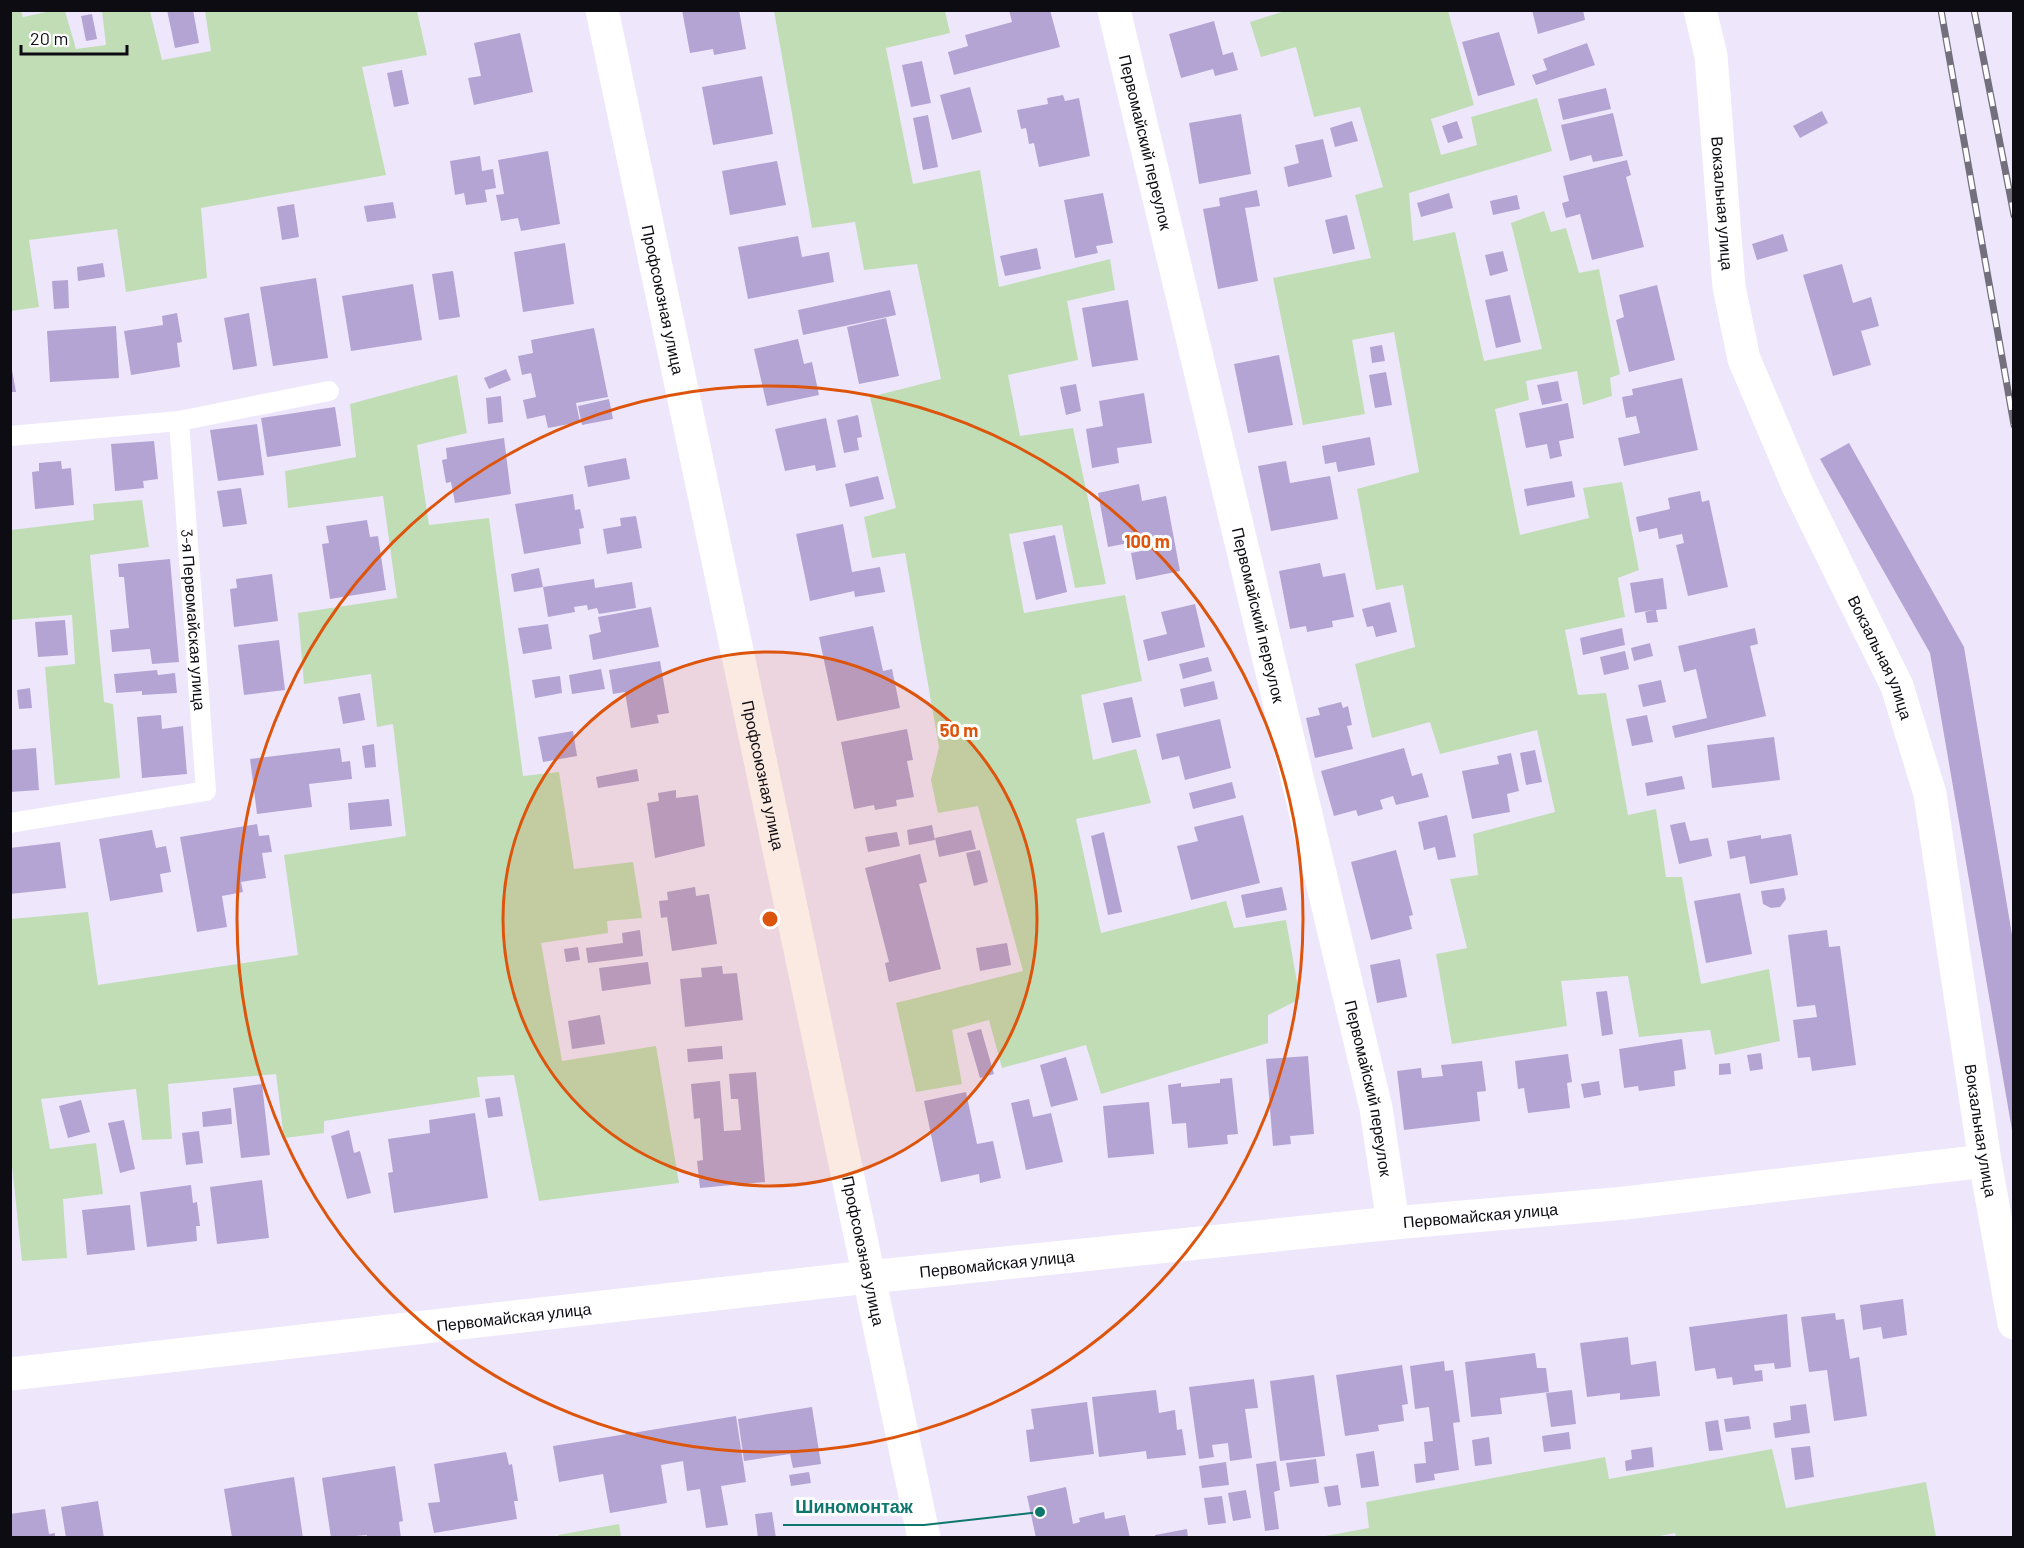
<svg xmlns="http://www.w3.org/2000/svg" width="2024" height="1548" font-family="Barlow,sans-serif">
<style>
.garden{fill:#c0ddb5}
.building{fill:#b4a4d3}
.lines{fill:none;stroke-linecap:round;stroke-linejoin:round}
.service{stroke:#fff;stroke-width:20}
.minor{stroke:#fff;stroke-width:33}
.rail-casing{stroke:#736f7d;stroke-width:7}
.rail{stroke:#fff;stroke-width:4.5;stroke-dasharray:14;stroke-linecap:butt}
.ring{fill:none;stroke:#dd550c;stroke-width:3}
.labels{text-anchor:middle;stroke-width:6;stroke-linejoin:round;paint-order:stroke}
.street-label{font-size:16px;fill:#0e0c13;stroke:#fff}
.centre{fill:#dd550c;stroke:#fff;stroke-width:3}
.ring-label{font-size:18px;text-anchor:middle;font-weight:bold;fill:#dd550c;stroke:#fff;stroke-width:6;stroke-linejoin:round;paint-order:stroke}
.leader{fill:none;stroke:#0f766e;stroke-width:2}
.callout-dot{fill:#0f766e;stroke:#fff;stroke-width:2}
.callout-label{font-size:18px;text-anchor:middle;font-weight:bold;fill:#0f766e;stroke:#fff;stroke-width:6;stroke-linejoin:round;paint-order:stroke}
</style>
<rect width="100%" height="100%" fill="#eee7fc"/>
<!-- garden -->
<path class="garden" d="M10,11h11l2,6 28,-6h14l11,38 30,-4 -4,-34h48l12,49 49,-9 -6,-40h212l10,44 -65,12 24,108 -185,33 6,70 -81,14 -9,-63 -88,11 10,67 -28,4z
M774,11h171l5,22 -64,15 27,136 67,-14 19,117 111,-28 5,31 -48,11 11,59 -70,15 12,61 53,-8 33,156 -31,4 -13,-63 -53,9 15,79 101,-18 17,86 -61,14 12,65 43,-11 15,54 -75,16 25,114 125,-32 8,27 52,-8 14,79 -32,16v28l-167,51 -15,-49 -84,23 -13,-48 -37,10 10,54 -46,8 -20,-89 127,-32 -45,-165 -40,7 -7,-33 8,-33 -34,-194 -33,5 -8,-41 32,-9 -26,-111 71,-18 -24,-115 -53,6 -9,-48 -43,6z
M1285,11h163l26,94 -43,14 10,36 36,-10 -6,-28 66,-19 15,53 -143,42 4,48 42,-9 29,129 58,-12 -31,-126 33,-12 7,21 15,-4 13,45 20,-4 21,105 -10,4 2,18 -29,9 -6,-34 -51,10 3,19 -34,9 25,126 69,-17 -6,-30 39,-6 17,88 -21,8 7,39 -60,13 13,65 28,-2 22,122 28,-6 10,68h16l19,107 68,-15 11,72 -65,14 -5,-25 -71,7 -11,-61 -67,5 6,45 -115,18 -16,-90 31,-6 -17,-69 28,-4 -5,-41 82,-22 -18,-82 -97,24 -10,-32 -58,16 -17,-74 60,-17 -12,-62 -27,5 -19,-101 62,-17 -25,-140 -42,8 13,74 -62,11 -30,-147 98,-20 -16,-63 28,-8 -23,-80 -46,10 -18,-70 -35,10 -11,-35z
M457,375l10,58 -50,12 12,80 60,-7 34,258 36,-4 15,97 59,-7 9,56 -35,3 1,12 -67,10 21,118 94,-15 23,137 -140,18 -25,-126 -37,2 3,20 -156,24v12l-40,5 -8,-64 -108,10 4,55 -30,1 -6,-51 -95,10 9,50 46,-6 7,51 -40,5 4,59 -45,3 -12,-115 1,-227 77,-7 10,73 200,-30 -14,-100 122,-19 -13,-112 -16,3 -6,-53 -67,10 -6,-71 99,-15 -14,-102 -95,12 -3,-37 71,-14 -6,-53z
M142,500l7,47 -59,8 14,147 9,2 7,74 -65,7 -10,-118 30,-3 -3,-49 -61,5v-90l83,-10 -1,-16z
M1772,1449l14,59 140,-26 10,55 -260,1 -1,-5 -26,5 -329,-1 49,-9 -3,-26 239,-45 4,22z
M619,1524l2,13h-63v-2z"/>
<!-- building -->
<path class="building" d="M167,10h26l6,33 -24,5z
M682,10h57l7,39 -32,6 -1,-6 -23,4z
M1009,10h41l10,37 -106,28 -6,-23 20,-6 -3,-11 47,-13z
M1532,10h51l2,10 -47,14z
M92,14l5,25 -11,2 -5,-25z
M1214,21l9,34 10,-3 5,18 -23,6 -2,-7 -32,9 -12,-44z
M1499,32l16,53 -37,11 -16,-54z
M520,33l13,59 -59,13 -6,-27 13,-2 -7,-33z
M1587,43l8,22 -59,20 -4,-10 15,-5 -4,-11z
M922,61l9,42 -20,4 -9,-42z
M402,70l7,34 -15,3 -7,-34z
M762,76l11,58 -60,11 -11,-58z
M970,87l12,45 -30,8 -12,-45z
M1606,88l5,21 -48,11 -5,-21z
M1063,95l2,6 14,-3 11,58 -51,11 -5,-24 -5,1 -3,-16 -5,1 -4,-19 31,-6 -1,-6z
M1822,111l6,12 -28,15 -7,-12z
M1613,113l10,43 -30,6 -2,-7 -21,6 -9,-36z
M1241,114l10,60 -52,10 -10,-61z
M928,115l10,52 -15,3 -10,-52z
M1352,121l6,20 -23,6 -5,-19z
M1457,121l6,17 -15,5 -6,-17z
M1323,139l9,38 -44,10 -4,-20 15,-4 -4,-18z
M548,151l12,73 -39,7 -3,-13 -17,3 -5,-26 8,-1 -6,-34z
M480,156l2,15 11,-2 3,19 -11,2 2,12 -21,3 -2,-12 -9,2 -5,-34z
M1627,160l4,15 -5,2 18,70 -52,13 -12,-46 -14,4 -4,-15 7,-2 -6,-25z
M777,161l9,44 -56,10 -8,-44z
M1257,190l3,16 -15,2 13,73 -40,8 -15,-80 17,-3 -1,-8z
M1103,193l10,50 -17,3 2,7 -23,5 -11,-58z
M1449,193l4,15 -32,9 -4,-14z
M1517,195l3,14 -27,6 -3,-14z
M393,202l3,16 -29,4 -3,-16z
M294,204l5,33 -17,3 -5,-33z
M1347,215l8,34 -22,5 -8,-34z
M1783,234l5,17 -31,9 -5,-16z
M798,236l4,21 27,-5 5,30 -86,17 -10,-52z
M565,243l9,61 -51,8 -9,-60z
M1037,248l4,21 -36,7 -5,-20z
M1503,251l5,20 -18,5 -5,-21z
M103,263l2,14 -27,4 -1,-14z
M1842,264l11,39 18,-6 8,29 -18,5 10,34 -38,11 -30,-101z
M453,271l7,46 -21,3 -7,-46z
M316,278l12,80 -55,8 -13,-79z
M68,280l1,28 -15,1 -2,-28z
M413,284l9,56 -71,11 -9,-55z
M1657,285l18,75 -46,12 -13,-52 8,-3 -5,-22z
M890,290l6,25 -93,20 -5,-25z
M1510,295l11,47 -25,6 -11,-48z
M1128,300l10,60 -46,7 -10,-59z
M177,313l5,29 -5,1 3,24 -49,8 -7,-44 39,-6 -1,-9z
M249,313l8,53 -24,4 -9,-52z
M886,318l13,58 -40,8 -12,-57z
M116,326l3,52 -69,4 -3,-51z
M594,328l14,69 -32,6 4,19 -32,6 -3,-13 -18,4 -4,-19 13,-3 -5,-24 -9,2 -4,-19 15,-3 -2,-13z
M798,339l6,25 8,-2 7,33 -52,11 -13,-57z
M1382,345l3,16 -13,2 -2,-16z
M1279,355l14,70 -45,8 -14,-69z
M10,359l6,33h-6z
M506,369l5,11 -22,9 -5,-11z
M1386,372l6,33 -17,3 -6,-33z
M1682,378l16,72 -74,16 -6,-28 22,-5 -4,-17 -10,2 -4,-21 11,-2 -1,-6z
M1558,381l4,20 -20,4 -5,-20z
M1076,384l5,27 -15,4 -6,-28z
M1144,393l8,50 -35,5 2,15 -27,5 -6,-39 17,-3 -4,-25z
M501,396l2,26 -15,2 -2,-26z
M609,399l4,20 -31,6 -4,-19z
M1568,403l6,35 -15,3 3,15 -12,3 -3,-15 -21,4 -7,-35z
M335,407l6,39 -74,11 -6,-39z
M858,415l4,22 -5,1 2,12 -15,3 -7,-33z
M826,418l10,49 -20,4 -1,-6 -30,6 -10,-42z
M257,424l7,51 -46,6 -8,-51z
M1370,437l5,28 -37,7 -2,-10 -11,2 -3,-18z
M504,438l7,56 -56,9 -4,-21 -5,1 -4,-23 5,-1 -1,-11z
M154,441l4,38 -15,2 1,7 -29,3 -4,-47z
M1849,443l115,204 49,294v195l-83,-483 -110,-194z
M626,458l4,21 -42,8 -4,-21z
M61,461l1,8 9,-1 3,37 -39,4 -3,-37 7,-1v-8z
M1286,461l4,22 40,-7 8,43 -67,12 -13,-65z
M878,476l6,23 -34,8 -5,-23z
M1572,481l3,16 -48,9 -3,-17z
M1139,484l3,17 24,-5 14,75 -44,9 -5,-27 15,-3 -2,-10 -36,7 -10,-54z
M241,488l6,36 -24,3 -6,-36z
M1700,491l2,11 7,-2 19,87 -40,9 -12,-51 8,-2 -2,-9 -23,5 -2,-11 -18,4 -3,-15 34,-8 -2,-11z
M573,494l2,16 5,-1 4,19 -5,1 2,15 -57,10 -9,-50z
M636,516l6,32 -35,6 -4,-25 18,-3 -1,-8z
M367,520l3,17 8,-1 8,54 -56,9 -8,-55 7,-1 -3,-17z
M843,524l9,48 28,-5 5,25 -30,5 -1,-6 -44,10 -14,-67z
M1055,535l12,57 -31,8 -13,-58z
M170,559l9,103 -27,2 -2,-15 -38,3 -2,-22 19,-2 -5,-51h-5l-1,-13z
M1320,563l3,14 22,-4 9,44 -22,4 1,6 -26,5 -1,-6 -16,3 -11,-58z
M539,568l4,19 -29,5 -3,-18z
M272,574l6,47 -44,6 -4,-38 7,-1 -1,-9z
M1663,578l4,31 -11,1 2,12 -11,1 -2,-11 8,-2 -18,3 -5,-30z
M594,579l1,9 37,-6 4,26 -37,6 -2,-6 -9,2 -1,-5 -13,2 1,5 -27,5 -5,-30z
M1390,602l7,30 -21,5 -3,-11 -6,1 -5,-18z
M1195,604l10,43 -57,14 -5,-21 24,-6 -6,-22z
M651,607l8,40 -66,13 -4,-25 12,-3 -3,-15z
M65,620l3,35 -30,2 -3,-35z
M548,624l4,25 -29,5 -5,-26z
M873,626l10,45 9,-2 8,39 -63,13 -18,-84z
M1622,628l3,17 -42,10 -3,-17z
M1755,628l3,16 -8,2 16,70 -91,22 -3,-12 35,-8 -11,-49 -12,3 -6,-26z
M279,640l6,50 -41,5 -6,-50z
M1650,643l3,13 -19,5 -3,-13z
M1625,651l4,18 -25,6 -4,-18z
M1208,657l4,14 -29,8 -4,-15z
M660,661l9,52 -12,2 2,8 -28,5 -6,-36 -12,2 -4,-24z
M601,669l4,20 -33,5 -3,-19z
M157,670l1,5 17,-2 2,20 -35,2v-4l-26,2 -2,-19z
M560,676l2,17 -27,5 -3,-18z
M1661,680l5,22 -23,5 -5,-22z
M1214,681l4,18 -34,8 -4,-18z
M30,688l2,20 -13,1 -2,-19z
M360,693l5,27 -22,4 -5,-27z
M1132,697l9,40 -29,6 -9,-40z
M1341,702l2,6 5,-2 4,19 -5,1 6,23 -38,9 -9,-40 14,-3 -2,-7z
M161,715l1,14 21,-3 4,48 -45,4 -5,-61z
M1647,715l6,27 -21,4 -6,-27z
M1220,719l11,49 -46,12 -6,-24 -17,4 -6,-26z
M907,729l6,31 -6,1 7,36 -18,3 1,6 -22,4 -1,-5 -20,4 -13,-67z
M573,731l4,25 -34,6 -5,-25z
M1774,737l6,43 -68,8 -5,-43z
M374,744l2,23 -11,1 -3,-22z
M36,748l3,42 -29,2v-42z
M340,748l2,14 8,-1 2,18 -43,5 3,23 -55,7 -7,-55z
M1404,748l8,28 10,-3 7,24 -33,8 -3,-9 -13,4 3,9 -25,7 -2,-6 -22,6 -13,-45z
M1535,750l7,32 -16,3 -6,-32z
M1511,753l8,38 -12,3 3,18 -38,7 -10,-48 37,-7 -2,-8z
M637,769l2,12 -41,7 -2,-11z
M1682,776l3,13 -38,7 -2,-13z
M1232,782l4,16 -43,11 -4,-16z
M676,790v8l22,-3 7,51 -50,12 -8,-55 12,-2 -1,-8z
M389,799l3,27 -42,4 -2,-27z
M1243,815l17,68 -69,17 -14,-54 21,-5 -4,-14z
M1447,815l9,42 -18,3 -3,-13 -11,3 -6,-28z
M1685,822l5,19 18,-3 4,18 -33,8 -9,-39z
M257,824l2,12 10,-1 3,17 -10,1 4,25 -25,4 2,10 -21,4 5,31 -30,5 -17,-95z
M932,825l3,15 -26,5 -2,-15z
M152,830l4,18 10,-2 5,26 -11,2 3,18 -53,9 -11,-62z
M971,830l5,19 -37,8 -4,-19z
M897,832l3,14 -32,6 -3,-15z
M1104,832l18,80 -14,3 -17,-79z
M1791,834l7,41 -48,9 -5,-28 -15,3 -3,-18 34,-6v4z
M60,842l6,46 -56,6v-46z
M980,850l8,32 -14,4 -8,-33z
M1396,850l17,65 -4,1 3,13 -41,11 -20,-78z
M920,854l7,28 -8,2 22,85 -52,13 -4,-19 4,-1 -24,-94z
M695,887l1,9 13,-2 8,50 -45,7 -5,-34 -6,1 -2,-17 9,-1 -1,-8z
M1282,887l5,23 -41,8 -5,-23z
M1784,888l2,11 -6,8 -9,1 -8,-4 -2,-13z
M1740,893l12,61 -46,9 -12,-62z
M640,930l3,26 -55,7 -2,-15 37,-5 -1,-10z
M1827,930l2,17 11,-1 16,119 -44,6 -2,-14 -12,1 -5,-38 24,-3 -2,-12 -18,2 -9,-72z
M1007,943l4,22 -31,6 -4,-23z
M578,947l2,13 -14,2 -2,-13z
M1400,959l7,38 -30,6 -7,-38z
M648,962l3,22 -49,7 -3,-23z
M722,966l1,8 14,-1 6,47 -58,7 -5,-48 22,-2 -1,-9z
M1607,991l6,43 -11,2 -6,-44z
M600,1015l5,29 -33,5 -4,-28z
M981,1029l13,45 -14,4 -13,-45z
M1682,1039l4,30 -12,2 1,15 -36,5 -1,-5 -14,2 -5,-39z
M722,1046l1,13 -35,3 -1,-13z
M1761,1053l2,16 -13,2 -3,-16z
M1568,1054l4,28 -5,1 3,25 -42,5 -4,-25 -6,1 -3,-28z
M1308,1056l6,78 -24,2 1,8 -18,2 -7,-87z
M1066,1057l12,43 -27,7 -11,-42z
M1482,1061l4,30 -9,1 3,29 -76,9 -7,-59 24,-3 1,10 21,-2 -2,-11z
M1730,1063l1,11 -12,1v-11z
M756,1072l9,110 -65,6 -3,-27 6,-1 -3,-42 -6,1 -3,-35 29,-3 4,50 17,-1 -3,-31h-7l-2,-25z
M1232,1078l6,56 -11,1 1,9 -40,4 -2,-25 -14,1 -4,-39 13,-2v4l39,-4v-4z
M1599,1081l2,14 -17,3 -3,-14z
M262,1084l8,71 -29,3 -8,-70z
M966,1092l11,52 16,-3 8,37 -21,5 -1,-9 -38,8 -17,-81z
M500,1097l3,19 -15,2 -3,-19z
M1029,1099l4,18 18,-4 12,49 -37,8 -15,-67z
M81,1100l9,32 -22,6 -9,-32z
M1149,1102l5,52 -46,4 -5,-52z
M231,1108l1,16 -29,3 -1,-15z
M475,1113l13,85 -94,15 -6,-40 5,-1 -5,-33 42,-6 -1,-13z
M124,1120l11,49 -15,4 -12,-50z
M349,1130l5,23 6,-2 11,42 -24,6 -16,-63z
M199,1131l4,32 -17,2 -4,-32z
M262,1180l7,58 -52,6 -7,-57z
M191,1185l2,18 4,-1 3,24h-4l1,15 -50,6 -7,-55z
M130,1205l5,45 -48,5 -5,-45z
M1903,1299l4,36 -24,4 -2,-12 -18,3 -3,-25z
M1835,1313l1,7 8,-1 6,40 9,-2 8,59 -33,5 -7,-51 -18,2 -8,-55z
M1787,1314l4,53 -16,2 -1,-6 -20,2 1,6 7,-1 1,11 -30,4 -1,-8 -15,2 -2,-11 -20,3 -6,-44z
M1628,1337l3,28 25,-4 4,35 -40,4v-7l-33,4 -7,-54z
M1535,1353l2,15h9l3,24 -49,6 2,16 -31,3 -6,-55z
M1444,1361l1,10 8,-1 7,52 -7,1 6,47 -25,4 1,6 -19,3 -2,-19 12,-1 -2,-21 9,-1 -4,-34 -14,2 -5,-43z
M1402,1365l6,39 -6,1 2,16 -26,4 1,6 -34,5 -9,-61z
M1314,1375l11,81 -45,5 -10,-80z
M1254,1379l4,29 -13,1 7,49 -22,3 -2,-18 -16,2 2,12 -15,2 -10,-72z
M1156,1390l3,23 16,-3 2,20 5,-1 4,26 -39,4 -1,-8 -47,6 -7,-60z
M1572,1390l4,34 -25,3 -5,-34z
M1087,1402l7,52 -64,8 -4,-32 8,-1 -3,-20z
M1806,1404l4,29 -35,5 -2,-15 18,-3 -1,-14z
M812,1407l9,57 -28,4 -3,-14 -46,7 -6,-42z
M736,1416l10,66 -25,4 7,39 -22,3 -6,-39 -13,2 -4,-30 -22,4 6,38 -57,10 -7,-39 -44,8 -6,-36z
M1749,1416l2,13 -25,3 -2,-13z
M1718,1420l5,30 -14,1 -4,-29z
M1569,1432l2,17 -27,3 -2,-16z
M1489,1437l3,27 -17,2 -3,-26z
M1810,1446l4,31 -19,3 -4,-32z
M1652,1447l2,20 -28,4 -1,-10 7,-2 -1,-9z
M1374,1451l5,35 -18,2 -5,-34z
M506,1452l3,13 3,-1 6,37h-4l3,18 -83,14 -6,-30 12,-1 -6,-38z
M1316,1459l3,24 -29,4 -4,-24z
M1276,1461l4,29 -6,2 5,37 -14,2 -9,-67z
M1226,1462l3,23 -27,3 -3,-22z
M395,1466l8,55 -4,1 2,16h-34v-3l-36,3 -9,-60z
M809,1472l2,11 -20,3 -2,-11z
M294,1477l9,61h-71l-8,-49z
M1338,1485l3,20 -13,2 -4,-20z
M1066,1487l7,37 7,-2 -1,-4 25,-6 1,7 20,-4 5,23h-94l-9,-42z
M1246,1490l5,28 -18,3 -5,-28z
M1222,1496l4,27 -18,2 -4,-27z
M98,1501l6,37h-38l-5,-31z
M45,1509l4,25 6,-1v5h-45v-24z
M772,1512l4,26h-18l-3,-24z
M1187,1529l1,9h-33v-3z"/>
<g class="lines">
<!-- service -->
<g class="service">
<path d="M179,421l150,-30"/>
<path id="s1" d="M10,436l169,-15 27,370 -196,32"/>
</g>
<!-- minor -->
<g class="minor">
<path id="s2" d="M602,10l322,1528"/>
<path id="s3" d="M1114,10l262,1098 17,115"/>
<path id="s4" d="M1700,10l11,46 18,231 15,72 54,127 99,200 33,108 55,367 29,162"/>
<path id="s5" d="M10,1374l849,-96 534,-55 232,-20 360,-42"/>
</g>
<defs>
<path id="rail" d="M1941,10l73,415
M1974,10l40,205"/>
</defs>
<!-- rail casing -->
<use href="#rail" class="rail-casing"/>
<!-- rail -->
<use href="#rail" class="rail"/>
</g>
<!-- distance rings -->
<circle cx="770" cy="919" r="267" fill="#dd550c" fill-opacity=".12"/>
<g class="ring">
<circle cx="770" cy="919" r="267"/>
<circle cx="770" cy="919" r="533"/>
</g>
<g class="labels">
<!-- street labels -->
<g class="street-label">
<text dy="6" stroke="none"><textPath href="#s3" startOffset="136">Первомайский переулок</textPath></text>
<text dy="6" stroke="none"><textPath href="#s4" startOffset="195">Вокзальная улица</textPath></text>
<text dy="6" stroke="none"><textPath href="#s2" startOffset="296">Профсоюзная улица</textPath></text>
<text dy="6" stroke="none"><textPath href="#s3" startOffset="622">Первомайский переулок</textPath></text>
<text dy="6" stroke="none"><textPath href="#s1" startOffset="369">3-я Первомайская улица</textPath></text>
<text dy="6" stroke="none"><textPath href="#s4" startOffset="681">Вокзальная улица</textPath></text>
<text dy="6" stroke="none"><textPath href="#s2" startOffset="782">Профсоюзная улица</textPath></text>
<text dy="6" stroke="none"><textPath href="#s3" startOffset="1108">Первомайский переулок</textPath></text>
<text dy="6" stroke="none"><textPath href="#s4" startOffset="1167">Вокзальная улица</textPath></text>
<text dy="6" stroke="none"><textPath href="#s5" startOffset="1479">Первомайская улица</textPath></text>
<text dy="6" stroke="none"><textPath href="#s2" startOffset="1268">Профсоюзная улица</textPath></text>
<text dy="6" stroke="none"><textPath href="#s5" startOffset="993">Первомайская улица</textPath></text>
<text dy="6" stroke="none"><textPath href="#s5" startOffset="507">Первомайская улица</textPath></text>
</g>
</g>
<circle cx="770" cy="919" r="9" class="centre"/>
<g class="ring-label">
<text x="1147" y="548">100 m</text>
<text x="959" y="737">50 m</text>
</g>
<!-- callouts -->
<path class="leader" d="M1040 1512L924 1525H783"/>
<circle class="callout-dot" cx="1040" cy="1512" r="6"/>
<g class="callout-label">
<text x="854" y="1513">Шиномонтаж</text>
</g>
<!-- border -->
<rect width="2024" height="1548" fill="none" stroke="#0e0c13" stroke-width="24"/>
<!-- scale -->
<path d="M21 45v9h106v-9" fill="none" stroke="#0e0c13" stroke-width="3"/>
<text x="30" y="45" font-size="18" fill="#0e0c13" stroke="#ffffff" stroke-width="4.5" paint-order="stroke">20 m</text>
</svg>
